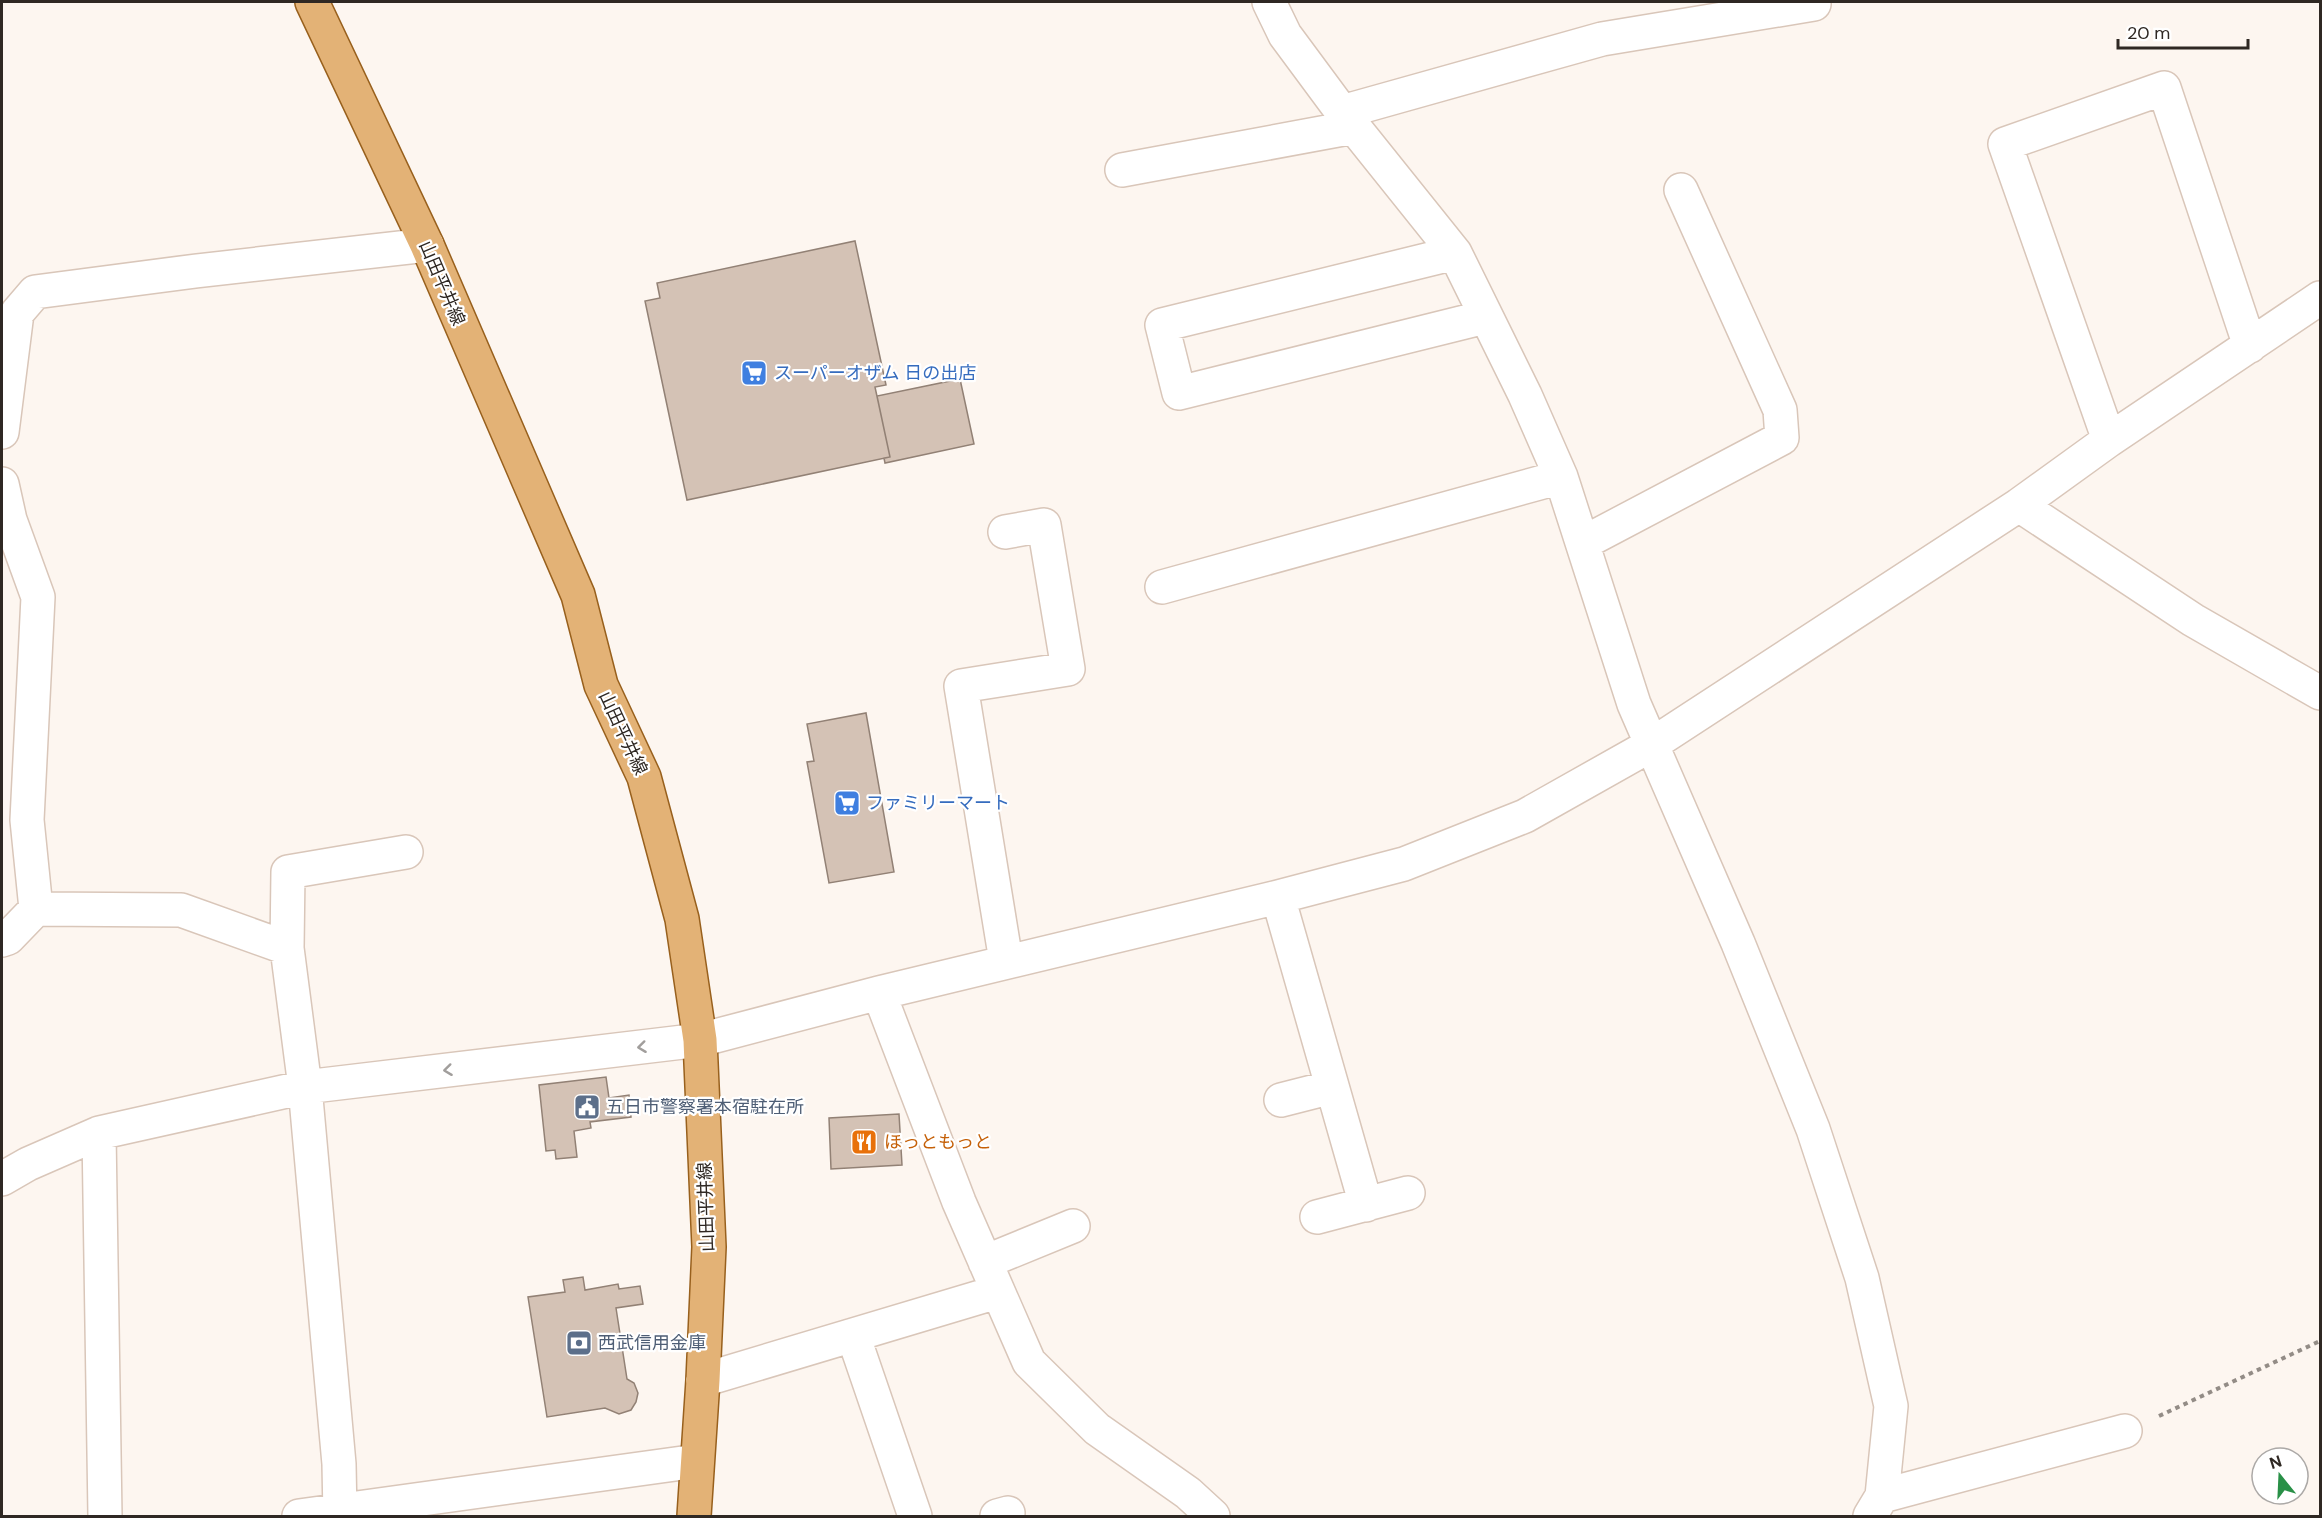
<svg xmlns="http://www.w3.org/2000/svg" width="2322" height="1518" font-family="'DM Sans','Noto Sans JP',sans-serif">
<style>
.building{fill:#d4c2b5;stroke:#928175;stroke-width:1.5}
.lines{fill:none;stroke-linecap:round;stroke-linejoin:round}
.minor-casing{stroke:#d9c6b9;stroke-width:36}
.major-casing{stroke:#98601d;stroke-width:36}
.path{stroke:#938c86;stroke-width:4;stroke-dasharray:4.5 4.5;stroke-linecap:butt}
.minor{stroke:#fff;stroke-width:33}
.major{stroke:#e3b276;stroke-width:33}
.oneway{stroke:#a19e9c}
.labels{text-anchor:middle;stroke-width:4.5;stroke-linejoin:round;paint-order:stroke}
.street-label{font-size:18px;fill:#2f2823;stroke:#fff}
.shop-label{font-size:18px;fill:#366cbe;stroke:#fff;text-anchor:start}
.service-label{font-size:18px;fill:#4e5e75;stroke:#fff;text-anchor:start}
.food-label{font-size:18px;fill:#c56008;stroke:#fff;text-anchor:start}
</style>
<rect width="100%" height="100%" fill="#fdf6f0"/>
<!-- building -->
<path class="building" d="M855,241l31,144 -11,2 15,70 -203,43 -42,-199 15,-3 -3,-15z
M960,379l14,65 -89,19 -1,-5 6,-1 -13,-61z
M866,713l28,159 -65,11 -22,-121 7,-1 -7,-37z
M606,1077l3,21 20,-3 2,22 -41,5 1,6 -17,3 3,26 -21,2 -1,-9 -9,1 -7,-66z
M899,1114l3,51 -71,4 -2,-51z
M583,1277l2,13 33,-6 1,5 21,-3 3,18 -27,4 11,71 7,4 4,10 -2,9 -5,8 -12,4 -14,-6 -58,9 -19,-120 37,-5 -2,-12z"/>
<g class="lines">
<defs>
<path id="minor" d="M1269,2l16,33 57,77 113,141 70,142 36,82 73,227 104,239 75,186 49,149 29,128 -9,90 -12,20
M1342,112l260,-73 212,-35
M1122,170l232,-43
M1455,253l-293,72 17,68 306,-76
M2,432l15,-119 18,-21 161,-21 231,-26
M2109,440l-104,-296 159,-56 86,258
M2,484l8,36 28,77 -11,223 9,89 145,1 106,38 18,139 34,377 1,52
M2019,505l174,115 127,73
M1005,532l39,-7 24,144 -107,17 45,275
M1583,543l199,-105 -2,-28 -99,-220
M1162,587l399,-110
M1278,897l88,308
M2,940l6,-2 28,-29
M287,948l1,-76 118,-20
M879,993l80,209 70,160 68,67 91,64 25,23
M1281,1100l51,-13
M2,1179l26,-15 71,-31
M1317,1217l91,-24
M985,1262l88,-36
M853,1335l62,181
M703,1380l294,-88
M1882,1496l243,-65
M105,1516l-6,-383 206,-46 395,-47 179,-47 399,-96 126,-33 121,-48 126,-71 368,-240 90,-65 211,-142
M299,1516l398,-55
M997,1516l11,-3"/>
<path id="major" d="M312,2l115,243 151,350 23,90 43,92 38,142 18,121 9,207 -6,133 -9,136"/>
</defs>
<!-- minor casing -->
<use href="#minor" class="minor-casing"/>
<!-- major casing -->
<use href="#major" class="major-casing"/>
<!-- path -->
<path class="path" d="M2159,1416l161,-75"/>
<!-- minor -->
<use href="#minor" class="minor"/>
<!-- major -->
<use href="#major" class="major"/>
</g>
<!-- one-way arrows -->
<defs><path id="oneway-chevron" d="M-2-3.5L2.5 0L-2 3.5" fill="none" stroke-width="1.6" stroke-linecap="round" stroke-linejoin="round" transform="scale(1.5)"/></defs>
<g class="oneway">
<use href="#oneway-chevron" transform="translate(642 1047) rotate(173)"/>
<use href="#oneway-chevron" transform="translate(448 1070) rotate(173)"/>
</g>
<!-- icons -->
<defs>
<symbol id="supermarket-square" viewBox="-11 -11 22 22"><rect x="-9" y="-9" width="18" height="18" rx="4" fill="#3f7fe0" stroke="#fff"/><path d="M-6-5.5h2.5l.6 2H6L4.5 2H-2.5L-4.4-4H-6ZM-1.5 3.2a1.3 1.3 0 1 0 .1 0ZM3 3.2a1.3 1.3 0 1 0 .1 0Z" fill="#fff"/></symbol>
<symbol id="civic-square" viewBox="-11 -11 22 22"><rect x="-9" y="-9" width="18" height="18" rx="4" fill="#5c6f8a" stroke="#fff"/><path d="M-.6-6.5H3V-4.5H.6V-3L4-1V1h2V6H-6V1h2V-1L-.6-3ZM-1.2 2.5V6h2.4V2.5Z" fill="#fff"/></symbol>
<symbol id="restaurant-square" viewBox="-11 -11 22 22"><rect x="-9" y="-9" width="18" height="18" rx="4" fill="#e8710a" stroke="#fff"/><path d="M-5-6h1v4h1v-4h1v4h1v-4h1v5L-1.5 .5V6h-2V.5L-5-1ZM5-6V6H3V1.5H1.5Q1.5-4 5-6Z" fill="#fff"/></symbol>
<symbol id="bank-square" viewBox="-11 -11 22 22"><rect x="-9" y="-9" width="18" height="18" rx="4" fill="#5c6f8a" stroke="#fff"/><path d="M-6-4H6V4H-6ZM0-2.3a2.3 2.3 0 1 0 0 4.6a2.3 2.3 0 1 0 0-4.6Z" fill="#fff"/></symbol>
</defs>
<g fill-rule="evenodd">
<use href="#supermarket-square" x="739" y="358" width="30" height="30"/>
<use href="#supermarket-square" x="832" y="788" width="30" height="30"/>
<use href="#civic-square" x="572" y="1092" width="30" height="30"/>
<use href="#restaurant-square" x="849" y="1127" width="30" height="30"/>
<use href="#bank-square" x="564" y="1328" width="30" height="30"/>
</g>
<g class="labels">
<!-- street labels -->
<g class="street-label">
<text transform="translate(442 283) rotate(67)" y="6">山田平井線</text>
<text transform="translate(623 733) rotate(65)" y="6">山田平井線</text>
<text transform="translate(706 1207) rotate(-92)" y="6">山田平井線</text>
</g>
<!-- shop labels -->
<g class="shop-label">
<text x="774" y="379">スーパーオザム 日の出店</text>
<text x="866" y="809">ファミリーマート</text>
</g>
<!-- service labels -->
<g class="service-label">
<text x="606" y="1113">五日市警察署本宿駐在所</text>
<text x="598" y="1349">西武信用金庫</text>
</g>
<!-- food labels -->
<g class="food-label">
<text x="884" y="1148">ほっともっと</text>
</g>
</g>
<!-- border -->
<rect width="2322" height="1518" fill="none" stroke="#2f2823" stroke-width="6"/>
<!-- north arrow -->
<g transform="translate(2280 1476) rotate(342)"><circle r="28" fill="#ffffff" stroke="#aca9a7" stroke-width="1.5"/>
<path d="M0-4.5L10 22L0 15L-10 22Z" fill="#299047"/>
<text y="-9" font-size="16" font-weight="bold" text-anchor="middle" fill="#2f2823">N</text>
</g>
<!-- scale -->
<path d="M2118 39v9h130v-9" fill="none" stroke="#2f2823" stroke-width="3"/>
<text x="2127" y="39" font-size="18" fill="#2f2823" stroke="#ffffff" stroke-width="4.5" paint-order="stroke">20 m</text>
</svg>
